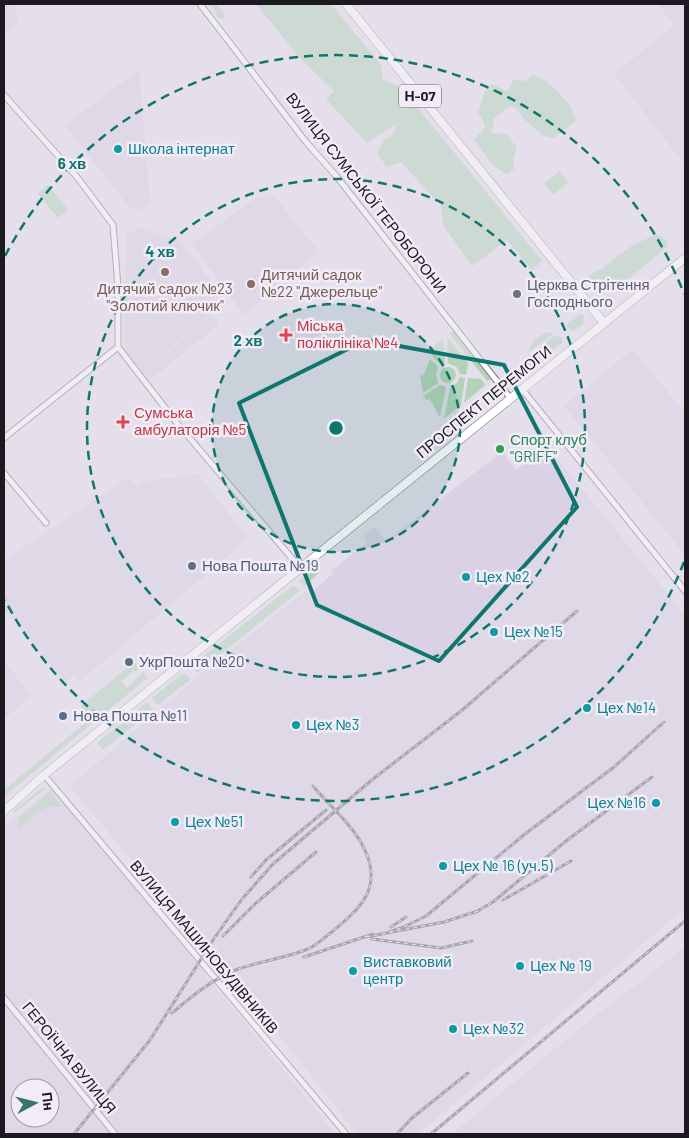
<svg xmlns="http://www.w3.org/2000/svg" width="689" height="1138" font-family="Barlow,sans-serif">
<style>
.built{fill:#dad2e4;fill-rule:evenodd}
.green{fill:#b2d3b8}
.lines{fill:none;stroke-linecap:round;stroke-linejoin:round}
.minor-casing{stroke:#7e7a84;stroke-width:7}
.primary-casing{stroke:#7e7a84;stroke-width:9}
.minor{stroke:#fff;stroke-width:5}
.primary{stroke:#fff;stroke-width:8}
.rail-casing{stroke:#5f5c62;stroke-width:3}
.rail{stroke:#f1ecf7;stroke-width:1;stroke-dasharray:4;stroke-linecap:butt}
.marked{fill:none;stroke:#0f766e;stroke-width:4;stroke-linejoin:round}
.ring{fill:none;stroke:#0f766e;stroke-width:2.5;stroke-dasharray:9 6}
.culture-dot{fill:#0f9aa8;stroke:#f1ecf7;stroke-width:2}
.education-dot{fill:#8d6e63;stroke:#f1ecf7;stroke-width:2}
.worship-dot{fill:#6b7280;stroke:#f1ecf7;stroke-width:2}
.health-dot{fill:#e0444e;stroke:#f1ecf7;stroke-width:2}
.leisure-dot{fill:#2e9e5b;stroke:#f1ecf7;stroke-width:2}
.service-dot{fill:#5c6f8a;stroke:#f1ecf7;stroke-width:2}
.labels{text-anchor:middle;stroke-width:5;stroke-linejoin:round;paint-order:stroke}
.shield{fill:#f1ecf7;stroke:#5c595f;stroke-width:1}
.shield-label{font-size:14px;font-weight:bold;fill:#1c1a1e}
.culture-label{font-size:15px;fill:#0d838f;stroke:#f1ecf7;text-anchor:start}
.street-label{font-size:15px;fill:#1c1a1e;stroke:#f1ecf7}
.education-label{font-size:15px;fill:#785e54;stroke:#f1ecf7;text-anchor:start}
.worship-label{font-size:15px;fill:#5b616d;stroke:#f1ecf7;text-anchor:start}
.health-label{font-size:15px;fill:#be3a42;stroke:#f1ecf7;text-anchor:start}
.leisure-label{font-size:15px;fill:#27864d;stroke:#f1ecf7;text-anchor:start}
.service-label{font-size:15px;fill:#4e5e75;stroke:#f1ecf7;text-anchor:start}
.centre{fill:#0f766e;stroke:#f1ecf7;stroke-width:2.5}
.ring-label{font-size:15px;text-anchor:middle;font-weight:bold;fill:#0f766e;stroke:#f1ecf7;stroke-width:5;stroke-linejoin:round;paint-order:stroke}
</style>
<rect width="100%" height="100%" fill="#e4dfea"/>
<!-- built -->
<path class="built" d="M4,4h9l5,17 -14,13z
M658,4h27v161l-71,-91 60,-48z
M139,70l11,132 -8,8 -13,-3 -64,-82z
M257,197h18l44,55 -75,63 -52,-71z
M139,227l43,15 44,60 -62,51 -34,-43 34,45 48,-40 8,9 -69,55 -2,-2 -3,2 -21,-27 -1,-41 6,-3 -5,-5 1,-67z
M633,349l52,64v142l-121,-149z
M547,446l138,169v293l-267,226h-61l-68,-86 -219,-262 126,-108 112,-89 3,3 22,-18 -2,-3 36,-29 -4,-6 11,-10 12,15 112,-86 3,2 3,-3 12,16z
M198,474l50,65 -168,142 -6,-6 -9,7 -61,-73v-49l125,-83 6,9 6,-4z
M4,660l27,36 -27,23z
M53,787l282,347h-331v-306zM20,1088h30v30h-30z
M685,947v187h-233l133,-110z"/>
<!-- green -->
<path class="green" d="M208,4h8l7,7 1,8 -6,-1 -4,-9z
M256,4h75l50,61 2,15 18,7 141,174 -10,9 -25,-30 -35,26 -29,-41 -2,-19 -40,-44 -14,5 -10,-14 7,-13 10,-6 2,-10 -29,19 -41,-44 8,-8 -33,-32z
M532,75c14,1 44,32 44,46l-21,16 -6,1 -8,-4 -16,-14 -8,-11 -7,-3 -17,13 1,7 -4,5 5,3 11,-1 11,15 -4,12 1,9 -7,5c-15,-5 -24,-23 -33,-35l9,-9 2,-5 -7,-13c6,-10 3,-20 14,-28l14,7 4,-3 3,-8 12,1z
M560,171l8,11 -15,13 -9,-12z
M48,185l20,25 -10,8 -20,-25z
M656,234l11,7 1,5 -53,44 -6,1 -12,-9h-8l1,-7c17,-8 29,-21 45,-31 7,-4 14,-5 21,-10z
M580,314l4,1 -1,9 -10,7 -6,-3v-4z
M454,331l37,48 -4,2 -37,-47z
M546,332l7,2 -26,19 7,-13z
M556,335l6,3 1,4 -50,38 -3,-1v-3l16,-13 1,-6z
M447,336l21,27 -2,12 -6,-1 -3,-7 -9,-4z
M443,339l2,24 -4,2 -13,-14z
M430,359l8,8 -2,8 2,8 -15,10 -3,-18 3,1z
M440 375a8 8 0 1 1 16 0a8 8 0 1 1-16 0Z
M460,377l5,1 -4,27 -17,14 6,-32 7,-4z
M468,378l13,1 4,6 -21,18z
M440,385l6,2 -6,31 -10,-19 -4,1 -3,-4z
M315,568l4,5 -15,13 -5,-5z
M294,585l6,6 -103,82 -3,-4 3,-8z
M134,662l5,6 -4,4 -1,-2 -13,11 6,7 16,-16 4,6 -47,39 -13,-3 -6,-8z
M185,674l6,5 -33,26 -6,-7 29,-23z
M147,702l6,8 -50,40 -6,-7z
M90,719l6,1 -92,77v-7z
M44,787h3l-32,26 -2,-2z
M50,792l12,15h-15l-5,4 -2,-2 -6,5 2,2 -17,11 -1,-9z"/>
<g class="lines">
<defs>
<path id="minor" d="M200,4l106,138 31,35 174,222
M4,95l73,82 36,48 5,62v60l-114,91
M118,347l58,75 125,147
M522,389l163,202
M4,473l42,50
M44,775l302,359
M4,998l111,136"/>
<path id="primary" d="M346,4l258,319
M4,811l40,-36 641,-517"/>
</defs>
<!-- minor casing -->
<use href="#minor" class="minor-casing"/>
<!-- primary casing -->
<use href="#primary" class="primary-casing"/>
<!-- minor -->
<use href="#minor" class="minor"/>
<!-- primary -->
<use href="#primary" class="primary"/>
<defs>
<path id="rail" d="M251,877l15,-17 60,-50
M503,900l68,-39
M474,913l19,-11 73,-61 86,-64
M391,927l15,-10
M389,932l15,-5 22,-11 99,-82 89,-67 50,-45
M223,936l33,-33 60,-51
M366,937l78,-15 34,-11
M372,939l69,9 31,-7
M304,957l69,-23
M172,1013c20,-17 42,-35 66,-44 23,-8 48,-11 70,-20 9,-4 17,-12 25,-18 25,-21 48,-40 34,-76 -10,-27 -36,-47 -54,-69
M74,1134l76,-94 65,-103 27,-38 31,-35 100,-85 88,-68 116,-100
M397,1134l15,-16 56,-45
M431,1134l254,-213"/>
</defs>
<!-- rail casing -->
<use href="#rail" class="rail-casing"/>
<!-- rail -->
<use href="#rail" class="rail"/>
</g>
<!-- marked area -->
<path d="M0 0H689V1138H0ZM366,340l138,25 73,142 -138,154 -122,-56 -78,-202z" fill="#e4dfea" fill-opacity=".55" fill-rule="evenodd"/>
<path class="marked" d="M366,340l138,25 73,142 -138,154 -122,-56 -78,-202z"/>
<!-- distance rings -->
<circle cx="336" cy="428" r="124" fill="#0f766e" fill-opacity=".12"/>
<g class="ring">
<circle cx="336" cy="428" r="124"/>
<circle cx="336" cy="428" r="249"/>
<path d="M684 562A373 373 0 0 1 5 600M5 256A373 373 0 0 1 684 294"/>
</g>
<!-- markers -->
<g class="culture-dot">
<circle cx="118" cy="149" r="5"/>
<circle cx="466" cy="577" r="5"/>
<circle cx="494" cy="632" r="5"/>
<circle cx="587" cy="708" r="5"/>
<circle cx="296" cy="725" r="5"/>
<circle cx="656" cy="803" r="5"/>
<circle cx="175" cy="822" r="5"/>
<circle cx="443" cy="866" r="5"/>
<circle cx="520" cy="966" r="5"/>
<circle cx="353" cy="971" r="5"/>
<circle cx="453" cy="1029" r="5"/>
</g>
<g class="education-dot">
<circle cx="165" cy="272" r="5"/>
<circle cx="251" cy="284" r="5"/>
</g>
<circle class="worship-dot" cx="517" cy="294" r="5"/>
<g class="health-dot">
<path d="M283.5 327.5h5v5h5v5h-5v5h-5v-5h-5v-5h5z"/>
<path d="M120.5 414.5h5v5h5v5h-5v5h-5v-5h-5v-5h5z"/>
</g>
<circle class="leisure-dot" cx="500" cy="449" r="5"/>
<g class="service-dot">
<circle cx="192" cy="566" r="5"/>
<circle cx="129" cy="662" r="5"/>
<circle cx="63" cy="716" r="5"/>
</g>
<g class="labels">
<!-- shield labels -->
<rect class="shield" x="399" y="84.5" width="42" height="23" rx="4"/>
<g class="shield-label">
<text x="420" y="101">Н-07</text>
</g>
<!-- culture labels -->
<g class="culture-label">
<text x="128" y="154">Школа інтернат</text>
<text x="476" y="582">Цех №2</text>
<text x="504" y="637">Цех №15</text>
<text x="597" y="713">Цех №14</text>
<text x="306" y="730">Цех №3</text>
<text x="646" y="808" text-anchor="end">Цех №16</text>
<text x="185" y="827">Цех №51</text>
<text x="453" y="871">Цех № 16 (уч.5)</text>
<text x="363" y="967">Виставковий<tspan x="363" dy="17">центр</tspan></text>
<text x="530" y="971">Цех № 19</text>
<text x="463" y="1034">Цех №32</text>
</g>
<!-- street labels -->
<g class="street-label">
<text transform="translate(366 193) rotate(52)" y="5">ВУЛИЦЯ СУМСЬКОЇ ТЕРОБОРОНИ</text>
<text transform="translate(484 402) rotate(-39)" y="5">ПРОСПЕКТ ПЕРЕМОГИ</text>
<text transform="translate(204 947) rotate(50)" y="5">ВУЛИЦЯ МАШИНОБУДІВНИКІВ</text>
<text transform="translate(69 1058) rotate(51)" y="5">ГЕРОЇЧНА ВУЛИЦЯ</text>
</g>
<!-- education labels -->
<g class="education-label">
<text x="261" y="280">Дитячий садок<tspan x="261" dy="17">№22 "Джерельце"</tspan></text>
<text x="165" y="294" text-anchor="middle">Дитячий садок №23<tspan x="165" dy="17">"Золотий ключик"</tspan></text>
</g>
<!-- worship labels -->
<g class="worship-label">
<text x="527" y="290">Церква Стрітення<tspan x="527" dy="17">Господнього</tspan></text>
</g>
<!-- health labels -->
<g class="health-label">
<text x="297" y="331">Міська<tspan x="297" dy="17">поліклініка №4</tspan></text>
<text x="134" y="418">Сумська<tspan x="134" dy="17">амбулаторія №5</tspan></text>
</g>
<!-- leisure labels -->
<g class="leisure-label">
<text x="510" y="445">Спорт клуб<tspan x="510" dy="17">"GRIFF"</tspan></text>
</g>
<!-- service labels -->
<g class="service-label">
<text x="202" y="571">Нова Пошта №19</text>
<text x="139" y="667">УкрПошта №20</text>
<text x="73" y="721">Нова Пошта №11</text>
</g>
</g>
<circle cx="336" cy="428" r="8" class="centre"/>
<g class="ring-label">
<text x="72" y="169">6 хв</text>
<text x="160" y="257">4 хв</text>
<text x="248" y="346">2 хв</text>
</g>
<!-- border -->
<rect width="689" height="1138" fill="none" stroke="#1c1a1e" stroke-width="10"/>
<!-- north arrow -->
<g transform="translate(35 1103) rotate(83)"><circle r="24" fill="#f1ecf7" stroke="#9c98a0"/>
<path d="M0-4L9 19L0 12L-9 19Z" fill="#377664"/>
<text y="-8" font-size="14" font-weight="bold" text-anchor="middle" fill="#1c1a1e">Пн</text>
</g>
</svg>
